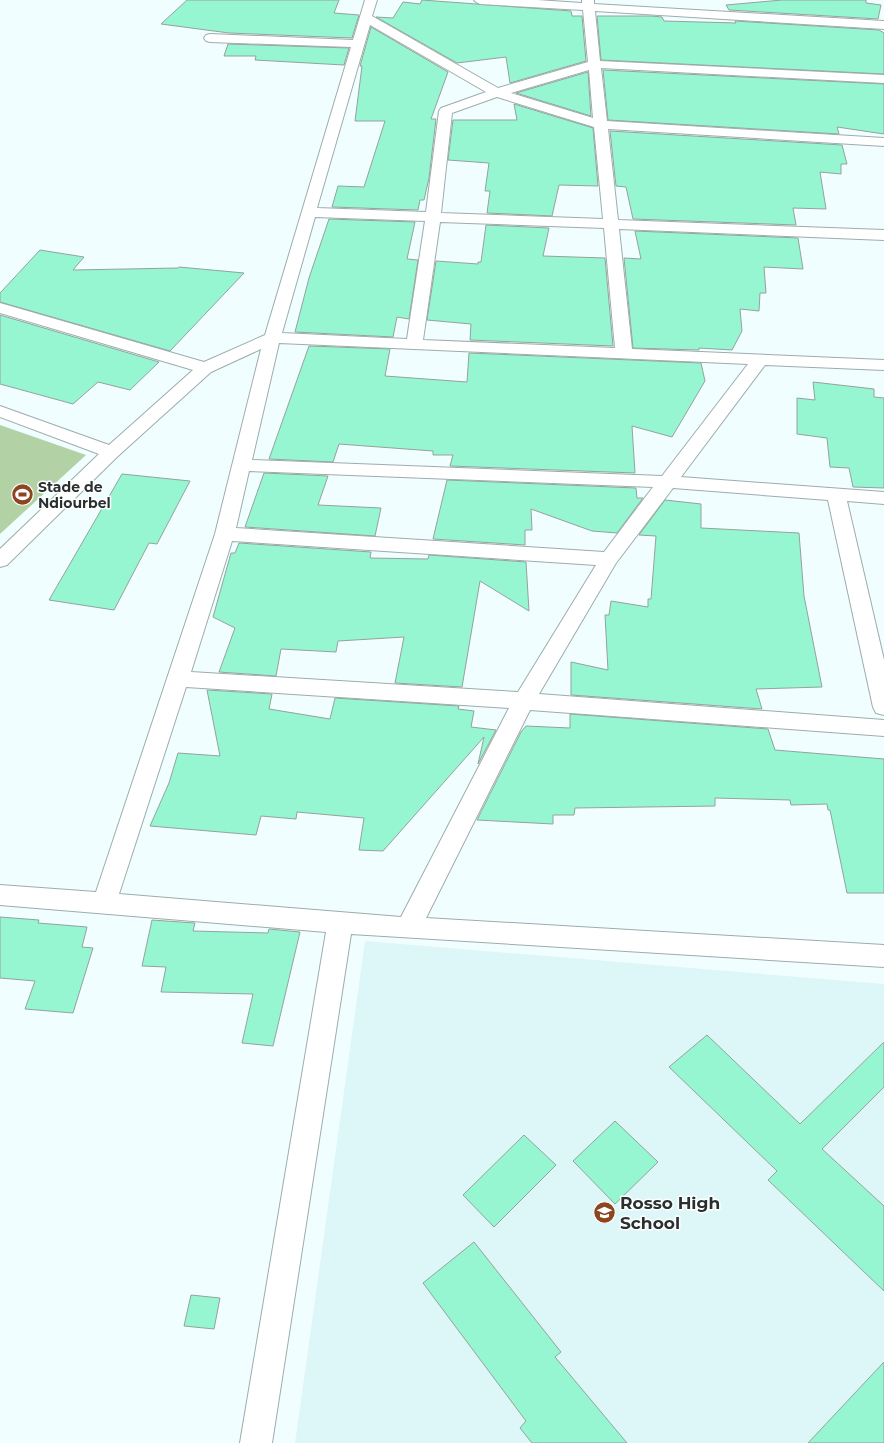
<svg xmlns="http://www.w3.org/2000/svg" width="884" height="1443" font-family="Montserrat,sans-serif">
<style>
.built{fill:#ddf7f8}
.green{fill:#b2d2a6}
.building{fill:#95f6d1;stroke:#95a29c}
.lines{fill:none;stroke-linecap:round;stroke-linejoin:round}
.minor-casing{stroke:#9dacac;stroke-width:2}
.minor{fill:#fff;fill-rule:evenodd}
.labels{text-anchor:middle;stroke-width:3;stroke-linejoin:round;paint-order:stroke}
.poi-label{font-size:14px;font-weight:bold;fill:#2a3030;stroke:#fff;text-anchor:start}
.near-poi-label{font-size:17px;font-weight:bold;fill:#2a3030;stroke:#fff;text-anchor:start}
</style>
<rect width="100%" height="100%" fill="#f1feff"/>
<!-- built -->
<path class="built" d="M365,941l519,43v459h-589z"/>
<!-- green -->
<path class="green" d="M0,425l86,30 -86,79z"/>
<!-- building -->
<path class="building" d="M187,0h152l-5,13 25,2 -7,23 -123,-5 -68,-9z
M422,0l149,11 1,5h10l4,45 -76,22 -4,-26 -49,6 -81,-46 17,1 10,-16 17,2z
M782,0h84v3l15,2 -3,14 -149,-9 -3,-5z
M597,16h54l11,1 2,4 72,2 -1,-2 144,9 5,3v41l-283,-14z
M371,27l77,45 -17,47h5l-7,59 -5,22h-4l-2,10 -86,-3 6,-21 26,1 21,-66h-30l7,-55h-2z
M228,44l121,4 -5,17 -89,-5 1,-4h-32z
M603,70l281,14v50l-47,-7 2,7 -231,-14z
M588,72l3,44 -75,-23z
M514,104l79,24 5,58 -39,-1 -7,31 -65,-3 3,-22h-5l4,-28 -41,-3 5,-40h64z
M610,131l232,14 5,19h-6v10l-21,-2 6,37 -33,-1 3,17 -163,-6 -7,-32 -10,-1z
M329,219l86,3 -8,37 11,1 -9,59 -12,-2 -4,20 -98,-5 14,-54z
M486,225l63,3 -6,28 62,2 8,88 -143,-6 1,-16 -44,-4 9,-59 42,3v-2h3z
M635,231l163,7 5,31 -39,-2 2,26h-6l-1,18 -19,-2 2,22 -10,19 -33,-2v2l-66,-2 -9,-90 17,1z
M40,250l44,7 -11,13 105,-2 1,-1 65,6 -74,78 -170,-49v-9z
M0,315l159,47 -29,28 -32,-8 -25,22 -73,-20z
M309,346l81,3 -5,27 82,6 2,-29 232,10 4,18 -33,56 -40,-11 3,47 -185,-7 3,-11h-20v-4l-94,-7 -6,18 -64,-3z
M813,382l61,7v8l10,1v90l-31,-1 -4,-19 -19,-1 -3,-29 -30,-4v-36l18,2z
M264,473l64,3 -10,29 63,3 -6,28 -130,-9z
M122,474l68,7 -33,63 -8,-1 -35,67 -65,-10z
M447,480l189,8 1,10h6l-26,35 -25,-2 -61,-22 1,21h-7v15l-92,-6z
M665,500l36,4v24l98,5 5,63 18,91 -66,2 6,20 -191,-14v-33l37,8 -3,-55h4l2,-14 37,6v-8h3l5,-63 -17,-1z
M239,543l132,9 -1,6 58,1 1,-4 97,7 3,49 -49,-30 -18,106 -67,-4 9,-46 -66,4 -2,11 -55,-3 -5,27 -57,-4 16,-44 -22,-11 18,-64h4z
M207,690l65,4 -3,15 61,10 5,-21 124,8 -1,3 16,2 -3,16 25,3 -18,34 6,-27 -101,114 -24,-1 5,-32 -67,-6 -1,7 -35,-3 -5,19 -106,-9 19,-43 9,-30 42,3z
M570,714l198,15 7,21 109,9v134h-37l-17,-83h-2l-1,-6 -36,1 -1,-5 -75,-2v8l-140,2 -1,7h-21v9l-76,-4 44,-88 5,-6 44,2z
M0,917l39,3 -1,3 49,4 -5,20 11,1 -20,65 -48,-4 10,-28 -35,-3z
M152,920l43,3 -2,8 75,2 1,-4 31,3 -27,114 -31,-3 11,-49 -92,-2 5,-25 -24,-1z
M707,1035l93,89 84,-82v45l-62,62 62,57v85l-116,-111 9,-9 -108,-104z
M615,1121l43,41 -43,42 -42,-43z
M524,1135l32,30 -62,62 -31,-32z
M474,1242l87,110 -6,5 72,86h-95l-12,-15 6,-7 -103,-138z
M191,1295l29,3 -6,31 -30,-3z
M884,1362v81h-76z"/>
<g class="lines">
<defs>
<path id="minor" d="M365,0h12l-5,16 126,72 90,-26 -5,-52 -103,-6 -4,-2 -2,-2h63l45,3v-3h12v4l290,17v8l-289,-18 5,50 284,14v8l-283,-15 6,53 277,17v8l-276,-17 10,91 266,10v10l-265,-11 13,120 252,11v10l-119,-5 -84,112 203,15v12l-37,-3 37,159v55l-8,-2 -3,-6 -45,-207 -155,-12 -57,75 -77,131 345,26v16l-354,-26 -104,208 458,27v22l-533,-33 -79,509h-32l86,-511 -326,-27v-20l96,7 119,-358 46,-185 -50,23 -93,84 -111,109 -7,2v-18l99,-95 -99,-37v-11l109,39 84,-75 -193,-57v-10l204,59 61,-27 86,-288 -141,-5 -4,-1 -2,-3 2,-3 4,-1 143,6zM370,25l116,67 -45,16 -2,3 -13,101 -109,-4zM589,70l4,48 -82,-25zM497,97l97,30 9,92 -162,-6 11,-100zM315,217l110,4 -18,118 -125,-6zM440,222l164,6 11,120 -192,-8zM279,343l469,21 -86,112 -410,-16zM249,471l404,16 -49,65 -368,-24zM232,541l364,24 -78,127 -327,-20zM186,687l323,21 -108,209 -282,-23z"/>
</defs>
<!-- minor casing -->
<use href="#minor" class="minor-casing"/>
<!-- minor -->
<use href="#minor" class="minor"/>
</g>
<!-- icons -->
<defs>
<symbol id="stadium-disc" viewBox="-11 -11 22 22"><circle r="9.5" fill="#8b451f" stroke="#fff"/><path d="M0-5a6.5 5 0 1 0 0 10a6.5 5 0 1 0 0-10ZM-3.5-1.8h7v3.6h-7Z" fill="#fff"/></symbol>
<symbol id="school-disc" viewBox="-11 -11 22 22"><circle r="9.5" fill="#8b451f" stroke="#fff"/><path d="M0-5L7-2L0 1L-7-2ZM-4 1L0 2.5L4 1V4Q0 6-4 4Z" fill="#fff"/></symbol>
</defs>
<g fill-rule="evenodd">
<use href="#stadium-disc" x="10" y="482" width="25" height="25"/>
<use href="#school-disc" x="592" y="1200" width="25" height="25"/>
</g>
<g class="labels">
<!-- poi labels -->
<g class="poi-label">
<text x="38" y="492">Stade de<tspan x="38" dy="16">Ndiourbel</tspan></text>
</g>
<!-- near-poi labels -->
<g class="near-poi-label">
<text x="620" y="1209">Rosso High<tspan x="620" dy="20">School</tspan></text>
</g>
</g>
</svg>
